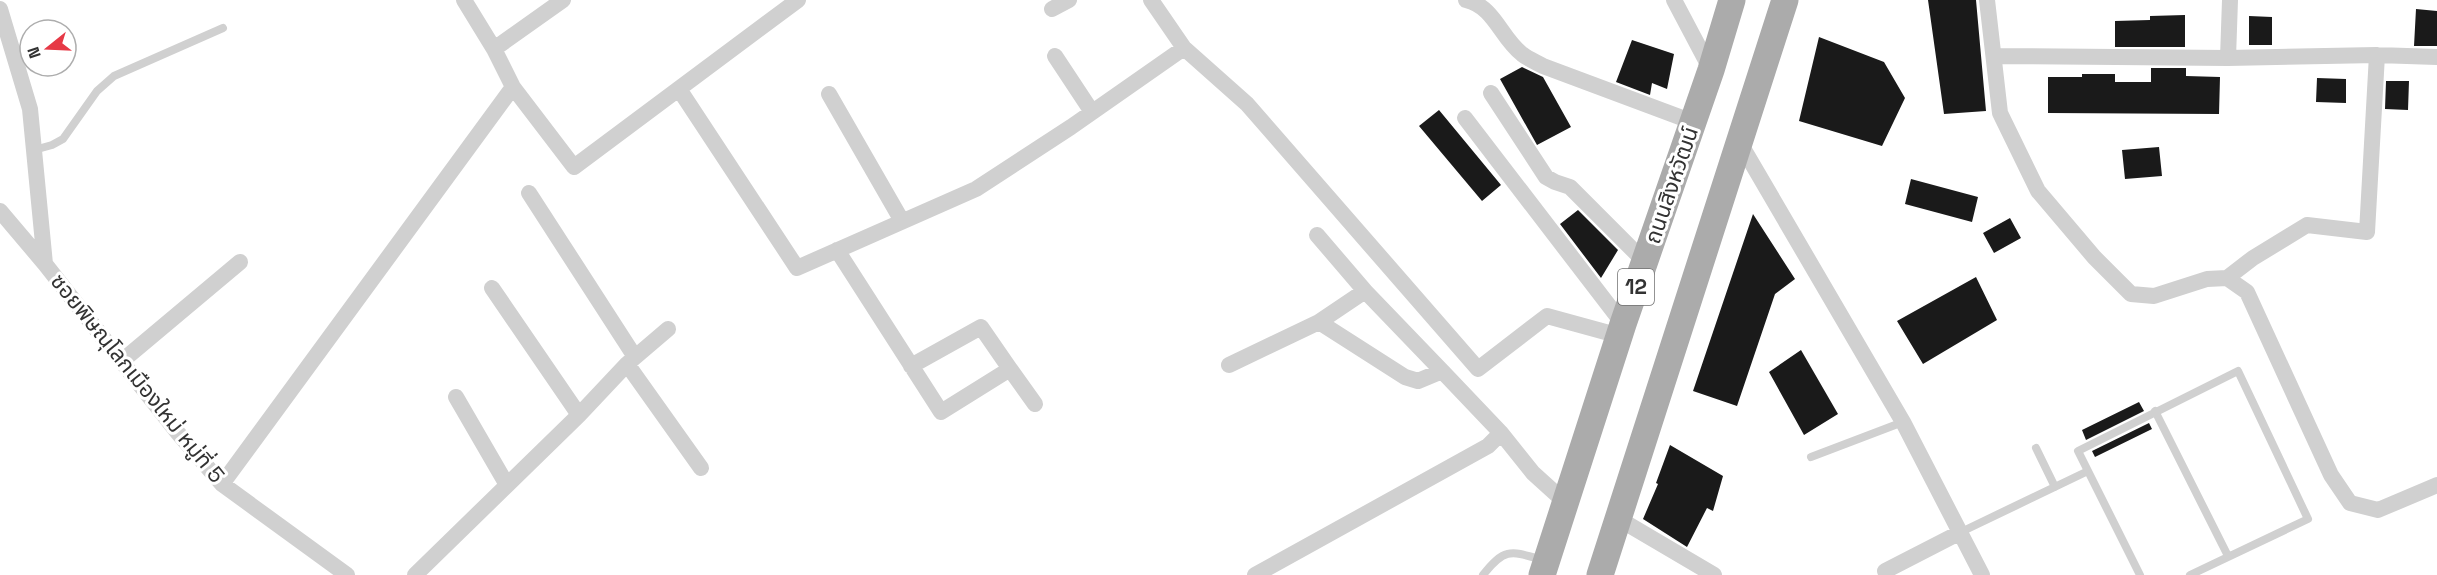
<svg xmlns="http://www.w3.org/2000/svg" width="2437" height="575" font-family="'Space Grotesk','Noto Sans Thai',sans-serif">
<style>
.building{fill:#1a1a1a}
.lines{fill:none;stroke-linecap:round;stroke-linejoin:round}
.lane{stroke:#d0d0d0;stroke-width:8}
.street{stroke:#d0d0d0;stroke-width:16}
.primary{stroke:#ababab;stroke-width:27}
.labels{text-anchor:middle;stroke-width:6;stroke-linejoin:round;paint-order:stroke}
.shield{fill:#fff;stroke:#707070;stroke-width:1.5}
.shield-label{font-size:21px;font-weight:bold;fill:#333}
.street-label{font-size:22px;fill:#333;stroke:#fff}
</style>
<rect width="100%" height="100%" fill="#fff"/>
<!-- building -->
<path class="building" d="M1928,0h48l10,111 -42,3z
M2416,9l21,2v35h-23z
M2185,15v32h-70v-26l35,-1v-4z
M2249,16l23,1v28h-23z
M1819,37l65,25 21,36 -23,48 -83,-25z
M1632,40l42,14 -7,35 -15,-6 -2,12 -34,-13z
M1522,67l21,10 28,50 -34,18 -37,-66z
M2151,68h35v8l34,1 -1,37 -171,-1v-36h34v-3h33v8h36z
M2317,78l29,1v24l-30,-1z
M2386,81h23l-1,29 -23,-1z
M1439,110l62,75 -19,16 -63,-75z
M2159,147l3,29 -37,3 -3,-29z
M1911,179l67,18 -6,25 -67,-18z
M1578,210l40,40 -17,28 -41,-54z
M1753,214l42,65 -20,15 -38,112 -44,-15z
M2010,218l11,20 -27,15 -11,-20z
M1976,277l21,43 -74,44 -26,-43z
M1801,350l37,64 -34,21 -35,-63z
M2139,402l5,9 -58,29 -4,-10z
M2149,423l3,6 -57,28 -3,-6z
M1670,445l53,31 -10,35 -6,-3 -20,39 -44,-28 15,-35 -2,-1z"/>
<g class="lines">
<!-- lane -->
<path class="lane" d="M34,150l18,-5 11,-6 34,-48 17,-15 109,-48
M2155,411l73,145
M2036,448l19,39
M1811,457l92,-35
M1961,532l127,-61
M1483,575c22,-28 28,-24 60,-15
M2140,575l-62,-124 160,-80 70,148 -118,56"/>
<!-- street -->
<path class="street" d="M1151,0l33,48 63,56 231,265 69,-53 73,20
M1466,0c29,7 34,37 56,54 6,5 14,8 21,12l150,56
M1674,0l37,70
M1987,0l13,113 38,78 56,66 37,37 23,2 53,-17 20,-1 20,14 84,183 19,28 28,7 59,-25
M0,9l30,100 15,155
M1052,9l17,-9
M494,49l69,-49
M1055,56l37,56
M1994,56l234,2 149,-3 60,2
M2228,58l2,-58
M513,87l61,80 224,-167
M679,89l118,179 179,-79 95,-62 113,-79
M1491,93l55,84 9,5 15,5 75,75
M829,94l73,127
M1465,118l158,206
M1740,143l163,279 79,153
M529,193l106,164
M0,211l45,53 133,169 44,51 125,91
M1317,235l48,56 77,80
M837,250l104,162 69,-43 25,35
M2227,278l26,-20 54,-33 60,7 10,-177
M492,288l87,127
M1319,322l46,-31
M122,361l118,-99
M627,364l74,104
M1229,365l90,-43 86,55 13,4 24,-10 59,62
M911,366l70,-39 29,42
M456,397l51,88
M222,484l291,-397 -19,-38 -30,-49
M1619,519l95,56
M1885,571l76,-39
M415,575l164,-160 48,-51 41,-35
M1255,575l233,-129 13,-13 32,40 32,29"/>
<!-- primary -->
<path class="primary" d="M1542,575l81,-251 88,-254 21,-70
M1600,575l185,-575"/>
</g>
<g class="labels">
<!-- shield labels -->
<rect class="shield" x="1618" y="269" width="36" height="36" rx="4.5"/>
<g class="shield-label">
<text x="1636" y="294">12</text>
</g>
<!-- street labels -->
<g class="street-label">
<text transform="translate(1671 185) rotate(-71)" y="8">ถนนสิงหวัฒน์</text>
<text transform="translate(138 378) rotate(51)" y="8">ซอยพิษณุโลกเมืองใหม่ หมู่ที่ 5</text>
</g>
</g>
<!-- north arrow -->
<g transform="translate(48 48) rotate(252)"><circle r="28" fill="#ffffff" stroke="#adadad" stroke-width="1.5"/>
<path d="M0-4.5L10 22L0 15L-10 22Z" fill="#e63946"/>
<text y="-9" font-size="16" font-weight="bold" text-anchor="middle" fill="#333333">N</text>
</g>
</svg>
